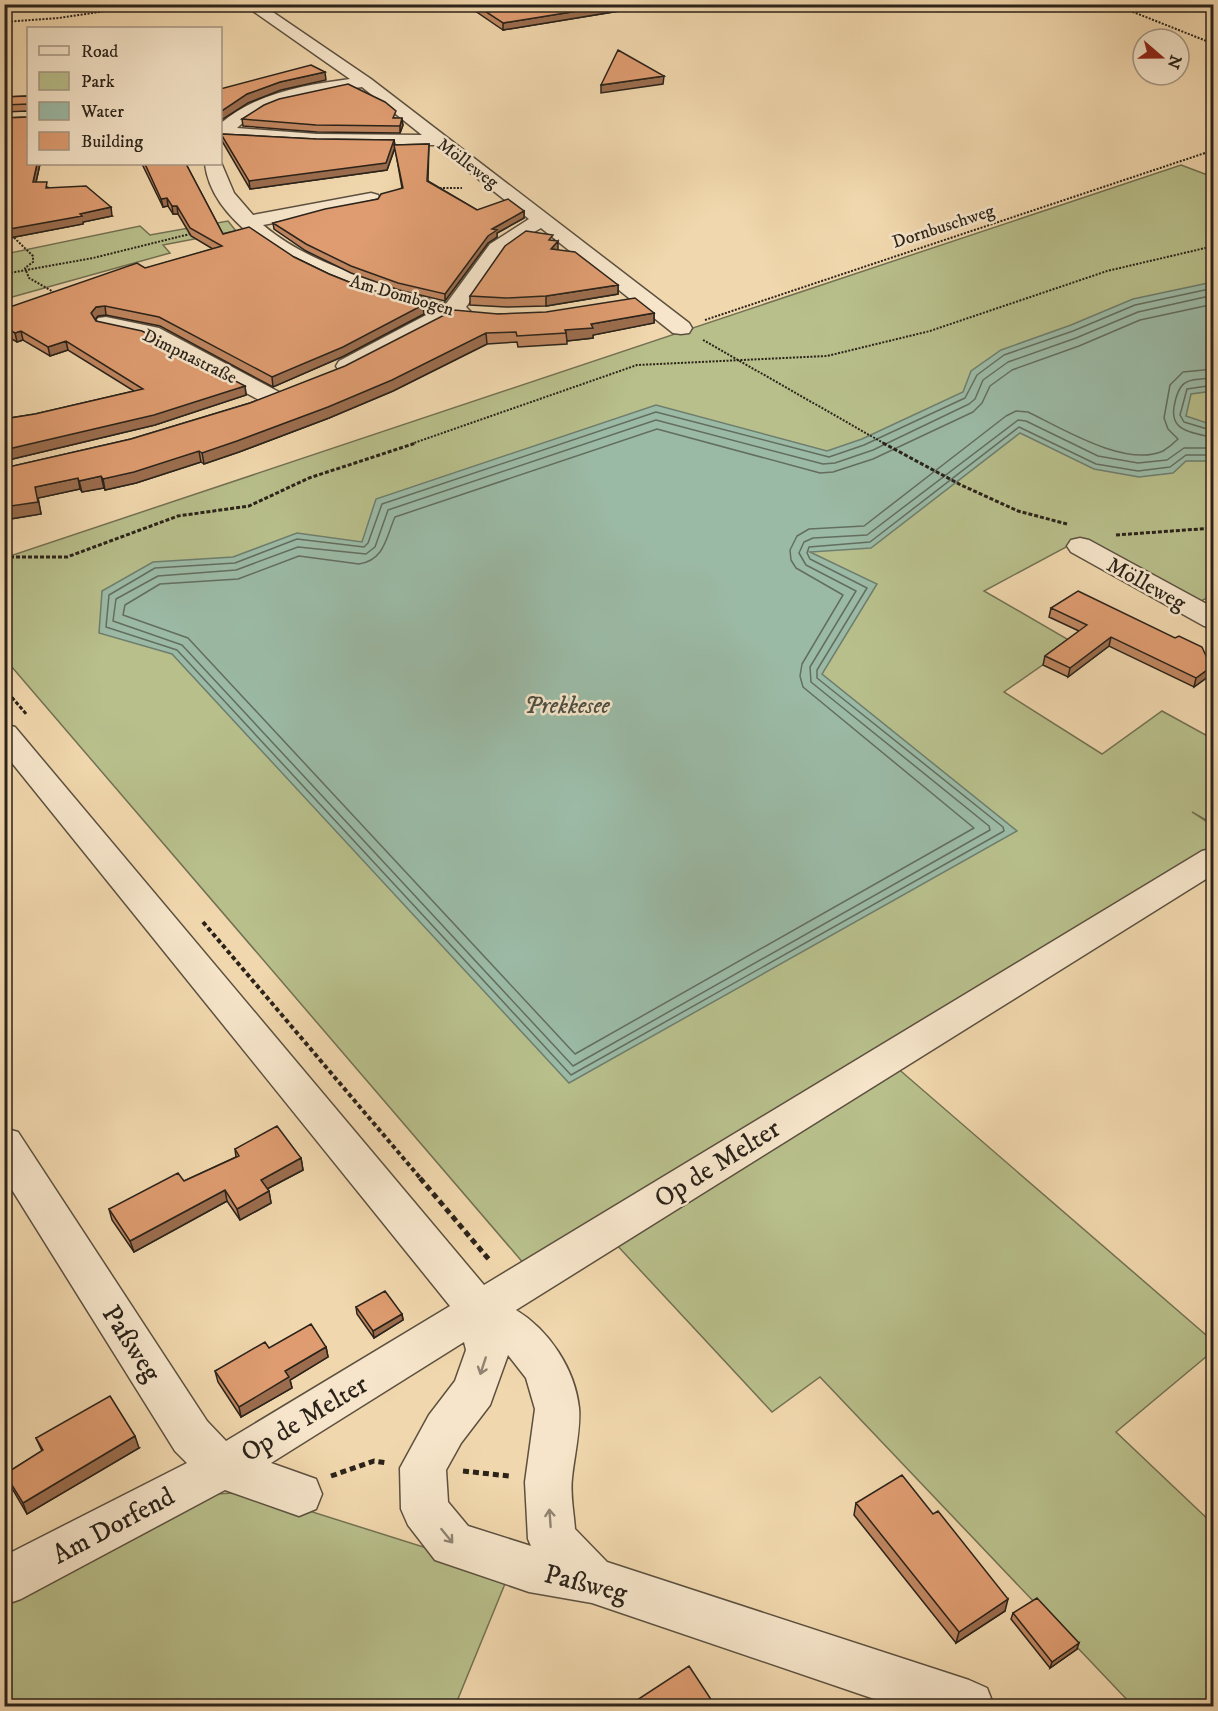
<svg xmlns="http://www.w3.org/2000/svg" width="1218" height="1711" font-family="'IM FELL DW Pica',serif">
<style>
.green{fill:#b8bf8b;stroke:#727152;stroke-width:1.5}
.water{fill:#9bbaa6;stroke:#6e7e6e;stroke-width:1.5}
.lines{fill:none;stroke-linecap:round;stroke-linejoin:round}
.shore{stroke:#636e60;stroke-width:1.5}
.street-casing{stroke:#5c503f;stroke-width:3}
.path-far3{stroke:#2b231a;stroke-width:2;stroke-dasharray:2 1.5;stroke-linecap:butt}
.path-far2{stroke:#2b231a;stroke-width:3;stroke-dasharray:4 2;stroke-linecap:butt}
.path-far1{stroke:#2b231a;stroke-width:4;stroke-dasharray:4.5 3;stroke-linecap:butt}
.path{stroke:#2b231a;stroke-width:5;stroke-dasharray:6 4;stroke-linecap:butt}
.street{fill:#f6e5ca;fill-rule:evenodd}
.wall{fill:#bf8660;stroke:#2b231a;stroke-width:1.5}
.shaded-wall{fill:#9b6d4e;stroke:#2b231a;stroke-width:1.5}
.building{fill:#de9c70;stroke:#2b231a;stroke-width:1.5}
.oneway{stroke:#908472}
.labels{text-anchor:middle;stroke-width:5;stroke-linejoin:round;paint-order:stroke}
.far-street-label{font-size:18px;fill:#2b231a;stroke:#f6e5ca}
.street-label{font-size:22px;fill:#2b231a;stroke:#f6e5ca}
.water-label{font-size:24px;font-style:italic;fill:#4d5044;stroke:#f6e5ca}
.near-street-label{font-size:27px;fill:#2b231a;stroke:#f6e5ca}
</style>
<rect width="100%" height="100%" fill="#f1d7ad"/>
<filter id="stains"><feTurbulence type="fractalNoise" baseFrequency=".00333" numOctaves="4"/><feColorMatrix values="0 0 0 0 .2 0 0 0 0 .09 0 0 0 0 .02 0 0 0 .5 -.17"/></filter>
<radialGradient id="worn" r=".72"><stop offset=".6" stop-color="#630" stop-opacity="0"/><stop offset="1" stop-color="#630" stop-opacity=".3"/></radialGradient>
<!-- green -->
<path class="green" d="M1181,165l32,12v418l-16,8 -118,-63 -95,51 90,52 -70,49 98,62 60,-43 51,28v85l-21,-12 21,14v22l-688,417 -520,-606 -1,-101z
M228,221l8,10 -73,14 7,8 -165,46v-45l135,-28 10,9z
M895,1066l318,275v10l-97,81 97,92v182h-80l-313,-329 -48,35 -159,-171z
M249,1492l260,82 -54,132h-450v-106l194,-105z"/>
<!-- water -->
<path class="water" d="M1213,282v109l-22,3 -5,22 27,9v36h-27l-13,12 -34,4 -45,-8 -74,-36 -149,115 -61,4 67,32 -55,90 195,157 -448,252 -397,-429 -73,-21 3,-42 51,-29 80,-5 64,-24 65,9 14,-43 280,-94 171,46 35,-12 101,-47 8,-21 30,-21 70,-25 62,-26z"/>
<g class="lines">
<!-- shore -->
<path class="shore" d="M1214,288l-79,17 -62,26 -69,24 -27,20 -12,23 -101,47 -35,12 -173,-45 -274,92 -14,39 -4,4 -67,-8 -62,24 -80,5 -46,27 -3,32 71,23 394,425 433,-244 -1,-4 -186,-149v-8l50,-82 -57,-29 -3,-6 2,-6 61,-5 149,-115 77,37 42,7 32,-4 16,-12h28
M1214,295l-76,17 -62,26 -68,24 -25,18 -8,19 -6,5 -96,46 -38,13 -12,1 -167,-44 -268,90 -13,37 -9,7 -68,-7 -62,23 -78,6 -42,23 -3,22 69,24 391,421 417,-236 -1,-4 -178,-144 -1,-15 46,-76 -50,-26 -7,-12 5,-11 9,-4 54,-3 151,-115 8,1 72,35 40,7 29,-3 17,-12h30
M1214,304l-74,16 -61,26 -67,24 -22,16 -8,17 -9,9 -100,47 -40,13 -13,1 -163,-44 -262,88c-9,20 -10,43 -36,47l-60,-8 -61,23 -78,5 -35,21 -2,10 65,23 387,416 399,-226 -171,-141 -3,-11 2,-12 41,-69 -47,-27 -5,-8 -1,-10 7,-14 12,-7 55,-3 142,-110 10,-5 12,1c33,16 98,56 135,39 5,-3 11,-8 15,-12l-10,-10 -4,-11 6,-33 13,-13 31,-3
M1214,378c-27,2 -35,0 -40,29 -1,7 -1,13 4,18 7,8 26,10 36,13
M1214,385l-27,4 -7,26 4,7 30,9"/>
<defs>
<path id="street" d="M243,4h18l110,75 318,244 3,5 -3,5 -8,1 -8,-1 -132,-105c-42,23 -49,43 -75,79l5,5 -3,5 -14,1 -99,53 -8,2 -8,-2 -3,-5 3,-5 91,-48c-70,-17 -215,-66 -225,-149h15v-4l14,33 19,22 118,-22 7,2 2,4 -2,4 -115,22c33,28 72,42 112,56 23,9 46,18 71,23l44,-60 39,-25 -94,-74 -118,-1 -91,-6 -6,1v-15c35,-31 85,-39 130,-45zM362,87l60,48 -105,-1 -80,-6c32,-30 83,-35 125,-41z
M106,317l53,11 120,64 4,5 -4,5 -8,2 -8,-2 -119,-64 -46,-10 -3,-5 3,-5z
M1080,538l9,2 125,68v20l-10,-2 -133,-74 -4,-6 4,-6z
M4,724l11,3 469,558 718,-434 12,-3v26l-698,436c33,20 59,59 63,98 2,20 -5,50 -7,70 -2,17 2,35 3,51l32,33 362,118 18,8 7,18h-99l-303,-103 -63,-11 -94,-32 -27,-35 -7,-16 -1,-41 29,-53 26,-34 11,-31 -2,-8 -193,121 45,16 6,15 -6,15 -17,7 -74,-26 -204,109 -17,6v-49l183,-93 -12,-12 -171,-274v-49l14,4 189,289 19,20 224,-135 -446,-553zM508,1355l18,23 9,31 -10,73 3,57 3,7 -63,-20 -20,-24 -2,-32 15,-27 29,-38z"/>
</defs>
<!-- street casing -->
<use href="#street" class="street-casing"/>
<!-- path-far3 -->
<path class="path-far3" d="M1113,4l101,40
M4,22l55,-4 93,-14
M436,188h26
M4,228l29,28v6l-8,6 4,10 28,16
M4,274l89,-16 101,-25
M705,320l509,-170
M703,340l182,104
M411,444l226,-79 190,-9 103,-25 177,-60 107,-25"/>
<!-- path-far2 -->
<path class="path-far2" d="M883,443l78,42 57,26 49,13
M1116,535l98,-7
M4,557h63l111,-41 71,-10 60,-28 107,-35
M4,688l23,27"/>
<!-- path-far1 -->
<path class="path-far1" d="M203,922l218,257"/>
<!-- path -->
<path class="path" d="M420,1178l71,84
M463,1471l46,5
M331,1476l43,-15 13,2"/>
<!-- street -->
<use href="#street" class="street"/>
</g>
<!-- wall -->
<path class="wall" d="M465,4h160v6l-122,20z
M28,96v68h12l-4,18 76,34 -29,6v2l-79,15v-121l24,-1v-6l-24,1v-15z
M396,118l7,7 -3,8 -83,-1 -74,-6 -1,-7z
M221,134l95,5 78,1 1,5 34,-1 -1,37 49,29 47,1v7l-27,15v4l-9,6 -43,58 -46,-11 -48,-17 -45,-22 -32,-22 -1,-6 105,-24 24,-11 -7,-40 -8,22 -137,19 -28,-48z
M142,164h44l37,70 71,23 35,17 35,14 59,17 1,9 -80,42 -71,31 -113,-61 -54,-11 -8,1 -3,4 1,1 149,65 1,9 -91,30 -151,36v-42l31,-5 99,-23 -66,-41 -18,6 -27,-16 -6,2 -13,-7v-26l209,-60 -22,-13 -13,-22h-5l-5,-8 -5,1z
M554,240l4,10 60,35v9l-72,12 -40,1 -36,-2v-9z
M654,313v10l-61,12v3l-26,3v3l-49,3 -1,-5 -30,2 -94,47 -64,27 -90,34 -35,12 -3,-2 -65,21 -31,7 -1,-2 -22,4 -2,-3 -42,9 3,16 -37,6v-52l127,-29 119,-36 248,-89z
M1051,608l160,59 -2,9 -15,11 -85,-41 -41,31 -25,-12 2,-9 34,-25 -30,-14z
M1214,680v14l-6,-3 3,-9z
M235,1149l66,9 2,12 -36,19 2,2 2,12 -31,17 -13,-19 -93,51 -22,-32 -3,-11 75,-28 52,-24z
M356,1307l46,7 1,6 -29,18 -17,-24z
M326,1347l2,10 -38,23 2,8 -51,29 -23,-35 -3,-11 54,-23z
M36,1438l103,10 -112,66 -17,-29 -5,-11 37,-23z
M856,1503l149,108 -49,32 -102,-128z
M1013,1613l64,36 -27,19 -39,-49z"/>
<!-- shaded-wall -->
<path class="shaded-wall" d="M621,4h4v6l-122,20v-7z
M325,72l1,8 -45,10 -33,13 -28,18v-9l27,-18 33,-12z
M664,76l-1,8 -62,9v-8z
M402,118l1,7 -3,8v-7z
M394,140l1,7 -8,23 -137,19 -1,-8z
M37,164h3l-6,27 -1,-9z
M167,198l1,8 -5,1 -2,-8z
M172,206h5l1,8h-5z
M111,207l1,9 -29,6v2l-79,15v-9z
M524,211v7l-27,15v4l-9,6 -43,58v-7l47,-65z
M558,241v9l-7,-1z
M618,285v9l-72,12v-10z
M423,305l1,9 -80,42 -71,31 -1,-10z
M105,306l1,9 -8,1 -5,6 -2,-9 5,-6z
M654,313v10l-61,12v3l-26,3 -1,-8 -1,-3 26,-6z
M21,331l2,9 -6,2 -2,-9z
M486,333l1,11 -94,47 -64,27 -90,34 -35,12 -2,-11z
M66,341l2,9 -18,6 -2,-9z
M245,386l1,9 -91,30 -151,36v-11z
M199,451l2,11 -65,21 -31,7 -2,-11z
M101,476l3,12 -22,4 -3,-11z
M78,478l2,11 -42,9 3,16 -37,6v-13l31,-20z
M1111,637l-2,9 -41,31 2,-9z
M1211,667l-2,9 -15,11 2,-9z
M301,1158l2,12 -40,21 -2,-11z
M225,1190l2,11 -93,51 -4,-11z
M269,1191l2,12 -31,17 -3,-11z
M402,1314l1,6 -29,18 -1,-7z
M326,1347l2,10 -38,23 2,8 -51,29 -2,-10 46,-36z
M135,1436l4,12 -112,66 -4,-11z
M1008,1599l-3,12 -49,32 3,-11z
M1079,1643l-2,6 -27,19 2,-6z"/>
<!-- building -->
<path class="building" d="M474,4h147l-118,19z
M618,50l46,26 -63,9z
M311,65l14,7 -45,10 -33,12 -27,18v-23z
M348,84l37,18 11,9 -3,7h9l-2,8 -84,-1 -74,-6 22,-14 15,-6z
M28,96v68h9l-4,18h14l-1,6 40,-2 25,21 -31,7 2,2 -78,14v-112l24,-1v-13l-24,1v-8z
M221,134l95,5 78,1 -8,23 -137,18z
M429,144l-2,37 50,29 31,-11 16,12 -32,18 5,1 -9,6 -43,58 -47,-11 -47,-17 -45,-22 -33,-21 52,-14 53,-10 3,-5 22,-6 -9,-43z
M145,164h41l37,70 26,-7 45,30 35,17 35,14 59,17 -80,42 -71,30 -113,-60 -54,-11 -9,1 -5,6 5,8 46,10 103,55 -91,29 -150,35v-31l31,-5 108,-25 -77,-48 -18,6 -27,-16 -6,2 -11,-6v-18l133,-46 8,5 77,-22 -32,-18 -13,-22h-5l-5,-8 -6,1z
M526,231l27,4 -4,5 9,1 -7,8 24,3 43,33 -72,11 -40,2 -36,-2 35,-50z
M635,298l19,15 -63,11 2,4 -28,2 1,3 -49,3 -1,-4 -30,1 -94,47 -64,27 -91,34 -35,12 -3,-2 -65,21 -31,7 -2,-3 -22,5 -1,-3 -43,9 3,15 -34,5v-31h3l-3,-4v-4l127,-29 119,-36 95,-37 109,-56 44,4 48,-2z
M1078,591l97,47 4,-2 23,11 9,20 -15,11 -85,-41 -41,31 -25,-12 42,-31 -36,-17z
M277,1126l24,32 -40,22 8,11 -32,18 -12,-19 -95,51 -21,-32 69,-36 6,8 55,-25 -4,-7z
M385,1291l17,23 -29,17 -17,-24z
M311,1324l15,23 -41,24 4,6 -50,30 -24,-36 50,-29 4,6z
M110,1396l25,40 -112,67 -18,-29 38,-24 -7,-12z
M902,1475l31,39 5,-3 70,88 -49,33 -103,-129z
M1037,1598l42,45 -27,19 -39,-49z
M689,1666l27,41h-75l-4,-7z"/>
<!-- one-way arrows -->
<defs><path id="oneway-shaft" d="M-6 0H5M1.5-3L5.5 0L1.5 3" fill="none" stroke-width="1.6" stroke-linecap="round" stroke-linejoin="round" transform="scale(1.5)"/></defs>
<g class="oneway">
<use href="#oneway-shaft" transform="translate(483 1366) rotate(108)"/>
<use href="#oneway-shaft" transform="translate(550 1518) rotate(-94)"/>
<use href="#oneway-shaft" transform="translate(447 1536) rotate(51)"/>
</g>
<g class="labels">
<!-- far-street labels -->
<g class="far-street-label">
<text transform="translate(468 163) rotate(37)" y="6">Mölleweg</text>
<text transform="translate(943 226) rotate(-18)" y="6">Dornbuschweg</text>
<text transform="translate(402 295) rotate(16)" y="6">Am Dombogen</text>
<text transform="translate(190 356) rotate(26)" y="6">Dimpnastraße</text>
</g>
<!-- street labels -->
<g class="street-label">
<text transform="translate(1147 583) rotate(29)" y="8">Mölleweg</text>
</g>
<!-- water labels -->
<g class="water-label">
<text x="567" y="713">Prekkesee</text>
</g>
<!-- near-street labels -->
<g class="near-street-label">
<text transform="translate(717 1163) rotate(-32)" y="9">Op de Melter</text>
<text transform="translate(132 1343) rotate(57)" y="9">Paßweg</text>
<text transform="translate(304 1418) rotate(-31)" y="9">Op de Melter</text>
<text transform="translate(113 1525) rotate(-28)" y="9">Am Dorfend</text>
<text transform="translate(586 1583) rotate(14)" y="9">Paßweg</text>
</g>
</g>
<!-- margin -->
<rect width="1218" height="1711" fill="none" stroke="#f1d7ad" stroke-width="24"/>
<rect x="6" y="6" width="1206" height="1699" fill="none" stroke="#2b231a" stroke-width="3"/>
<rect x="12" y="12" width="1194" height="1687" fill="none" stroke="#2b231a" stroke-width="1.5"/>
<!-- legend -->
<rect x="27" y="27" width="195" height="138" fill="#f6e5ca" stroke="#a59784" stroke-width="1.5"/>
<rect x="39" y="46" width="30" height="9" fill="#f6e5ca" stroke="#a59784" stroke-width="1.5"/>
<text x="81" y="57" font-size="18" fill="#2b231a">Road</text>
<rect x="39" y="72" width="30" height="18" fill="#b8bf8b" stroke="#a59784" stroke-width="1.5"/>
<text x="81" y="87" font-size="18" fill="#2b231a">Park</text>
<rect x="39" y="102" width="30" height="18" fill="#9bbaa6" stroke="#a59784" stroke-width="1.5"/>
<text x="81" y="117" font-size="18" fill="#2b231a">Water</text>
<rect x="39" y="132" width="30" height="18" fill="#de9c70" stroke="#a59784" stroke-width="1.5"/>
<text x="81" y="147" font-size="18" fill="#2b231a">Building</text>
<!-- north arrow -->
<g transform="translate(1161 57) rotate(110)"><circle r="28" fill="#f6e5ca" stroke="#a59784" stroke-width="1.5"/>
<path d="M0-4.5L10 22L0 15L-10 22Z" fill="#8f2418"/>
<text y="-9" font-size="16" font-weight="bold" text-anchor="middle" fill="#2b231a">N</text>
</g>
<rect width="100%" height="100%" filter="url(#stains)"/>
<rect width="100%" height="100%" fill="url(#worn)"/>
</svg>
